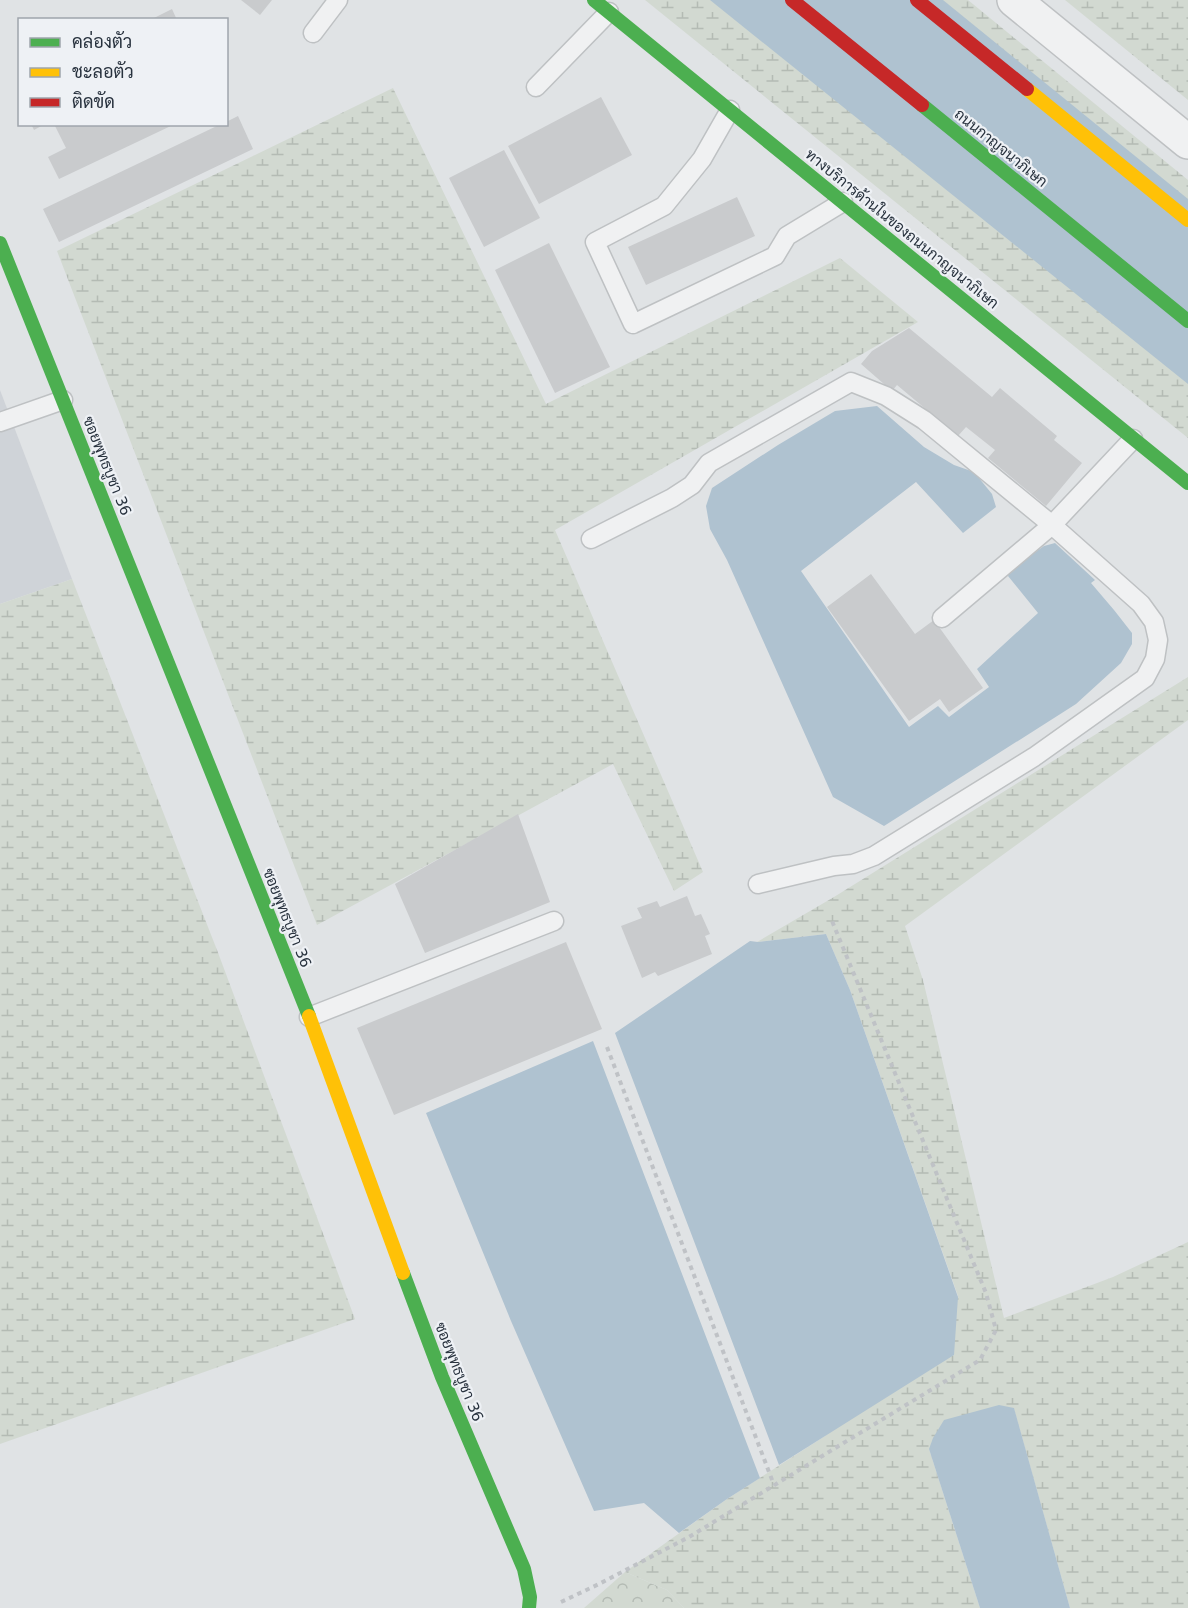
<svg xmlns="http://www.w3.org/2000/svg" width="1188" height="1608" font-family="'DejaVu Sans',Sarabun,sans-serif">
	<style>
		.built { fill: #cfd3d8 }
		.forest { fill: url(#forest-crowns) }
		.wetland { fill: url(#wetland-marsh) }
		.water { fill: #afc2d0 }
		.building { fill: #c9cbcd }
		.lines { fill: none; stroke-linecap: round; stroke-linejoin: round }
		.lane-casing { stroke: #bec1c3; stroke-width: 21 }
		.street-casing { stroke: #bec1c3; stroke-width: 36 }
		.path { stroke: #bfc2c6; stroke-width: 4; stroke-dasharray: 4.5 4.5; stroke-linecap: butt }
		.lane { stroke: #f0f1f2; stroke-width: 18 }
		.street { stroke: #f0f1f2; stroke-width: 33 }
		.fast { stroke: #4caf50; stroke-width: 14 }
		.slow { stroke: #ffc107; stroke-width: 14 }
		.jam { stroke: #c62828; stroke-width: 14 }
		.labels { text-anchor: middle; dominant-baseline: central; stroke-width: 4.5; stroke-linejoin: round; paint-order: stroke }
		.street-label { font-size: 15px; fill: #28323e; stroke: #eef1f5 }
	</style>
	<defs>
		<pattern id="forest-crowns" width="20" height="18" patternUnits="userSpaceOnUse" patternTransform="scale(1.5)"><rect width="20" height="18" fill="#d2d9d1"/><path d="M2 6a3 3 0 1 1 6 0M12 15a3 3 0 1 1 6 0" fill="none" stroke="#b4bbb4"/></pattern>
		<pattern id="wetland-marsh" width="20" height="14" patternUnits="userSpaceOnUse" patternTransform="scale(1.5)"><rect width="20" height="14" fill="#d2d9d1"/><path d="M1 5h8M5 5V1M11 12h8M15 12V8" fill="none" stroke="#b4bbb4"/></pattern>
	</defs>
	<rect width="100%" height="100%" fill="#e0e3e5"/>
	<!-- built -->
	<path class="built" d="M0,390L72,579L0,604Z"/>
	<!-- forest -->
	<path class="forest" d="M625,1572L667,1590L684,1608H584Z"/>
	<!-- wetland -->
	<g class="wetland">
		<path d="M645,0H968L1188,180V438Z"/>
		<path d="M1065,0H1188V100Z"/>
		<path d="M393,88L546,404L840,258L918,322L555,530L703,872L674,891L613,764L317,925L57,251Z"/>
		<path d="M72,579L217,950L355,1319L0,1444V604Z"/>
		<path d="M1188,677V720L905,926L923,980L1004,1318L1113,1277L1188,1242V1608H1070L1014,1409L929,1449L980,1608H684L667,1590L625,1572L727,1499L825,1436L958,1296L850,990L826,934L757,942L834,897Z"/>
	</g>
	<!-- water -->
	<g class="water">
		<path d="M710,0H943L1188,199V384Z"/>
		<path d="M877,406L924,447L954,465L974,472L992,494L996,507L963,533L916,482L801,571L909,727L938,706L949,717L989,687L977,669L1038,613L1008,576L1010,570L1044,546L1055,543L1095,580L1091,583L1114,610L1132,633V644L1121,663L1076,704L884,826L833,797L727,560L710,529L706,506L712,488L778,445L835,411Z"/>
		<path d="M826,934L850,990L958,1297L954,1355L779,1465L615,1033L750,941L758,942Z"/>
		<path d="M593,1041L760,1478L727,1499L679,1533L644,1503L594,1511L511,1321L426,1113Z"/>
		<path d="M999,1405L1014,1408L1070,1608H980L929,1449L933,1438L944,1420Z"/>
	</g>
	<!-- building -->
	<g class="building">
		<path d="M241,0H272L260,15Z"/>
		<path d="M172,9L177,20H150Z"/>
		<path d="M601,97L632,155L539,204L508,146Z"/>
		<path d="M238,116L253,149L59,242L43,209L221,124H226V122Z"/>
		<path d="M31,124H45L34,130Z"/>
		<path d="M54,124H175L59,179L48,157L66,148Z"/>
		<path d="M504,150L540,218L484,247L449,178Z"/>
		<path d="M737,197L755,236L646,285L628,247Z"/>
		<path d="M549,243L610,367L555,393L495,270Z"/>
		<path d="M909,328L992,397L1000,388L1057,436L1054,440L1082,463L1046,506L988,458L995,450L966,427L958,436L897,385L892,391L861,364L872,351Z"/>
		<path d="M871,574L915,634L934,620L983,688L949,712L940,699L909,721L827,607Z"/>
		<path d="M518,814L550,902L425,953L395,884Z"/>
		<path d="M687,896L695,916L701,914L710,934L705,936L712,954L658,976L655,972L642,978L621,926L642,918L637,908L657,901L660,907Z"/>
		<path d="M566,942L602,1029L394,1115L357,1028Z"/>
	</g>
	<g class="lines">
		<!-- lane casing -->
		<g class="lane-casing">
			<g id="lane">
				<path d="M313,33L338,0"/>
				<path d="M536,87L609,12"/>
				<path d="M730,110L702,159L664,206L595,242L633,324L775,256L787,236L843,202"/>
				<path d="M0,422L63,400"/>
				<path d="M591,539L672,498L692,485L709,463L851,382L886,396L924,420L1052,525L1141,604L1154,622L1158,640L1155,659L1145,678L1034,757L874,856L853,864L834,866L758,884"/>
				<path d="M942,618L1052,525L1133,439"/>
				<path d="M309,1017L554,921"/>
			</g>
		</g>
		<!-- street casing -->
		<g class="street-casing">
			<path id="street" d="M1014,0L1188,142"/>
		</g>
		<!-- path -->
		<g class="path">
			<path d="M607,1047L774,1485"/>
			<path d="M561,1602L599,1584L689,1537L980,1360L996,1330L986,1293L832,921"/>
		</g>
		<!-- lane -->
		<use href="#lane" class="lane"/>
		<!-- street -->
		<use href="#street" class="street"/>
		<!-- fast -->
		<g class="fast">
			<path d="M594,0L1188,483"/>
			<path d="M922,105L1188,321"/>
			<path d="M0,243L309,1016"/>
			<path d="M403,1273L442,1377L524,1569L530,1597L529,1608"/>
		</g>
		<!-- slow -->
		<g class="slow">
			<path d="M1027,89L1188,220"/>
			<path d="M309,1016L403,1273"/>
		</g>
		<!-- jam -->
		<g class="jam">
			<path d="M792,0L922,105"/>
			<path d="M917,0L1027,89"/>
		</g>
	</g>
	<g class="labels">
		<!-- street labels -->
		<g class="street-label">
			<text transform="translate(1001 148) rotate(39)">ถนนกาญจนาภิเษก</text>
			<text transform="translate(902 229) rotate(39)">ทางบริการด้านในของถนนกาญจนาภิเษก</text>
			<text transform="translate(107 466) rotate(68)">ซอยพุทธบูชา 36</text>
			<text transform="translate(287 918) rotate(68)">ซอยพุทธบูชา 36</text>
			<text transform="translate(459 1372) rotate(68)">ซอยพุทธบูชา 36</text>
		</g>
	</g>
	<!-- legend -->
	<rect x="18" y="18" width="210" height="108" fill="#eef1f5" stroke="#9fa5ac" stroke-width="1.5"/>
	<rect x="30" y="38" width="30" height="9" fill="#4caf50" stroke="#9fa5ac" stroke-width="1.5"/>
	<text x="72" y="48" font-size="18" fill="#28323e">คล่องตัว</text>
	<rect x="30" y="68" width="30" height="9" fill="#ffc107" stroke="#9fa5ac" stroke-width="1.5"/>
	<text x="72" y="78" font-size="18" fill="#28323e">ชะลอตัว</text>
	<rect x="30" y="98" width="30" height="9" fill="#c62828" stroke="#9fa5ac" stroke-width="1.5"/>
	<text x="72" y="108" font-size="18" fill="#28323e">ติดขัด</text>
</svg>
